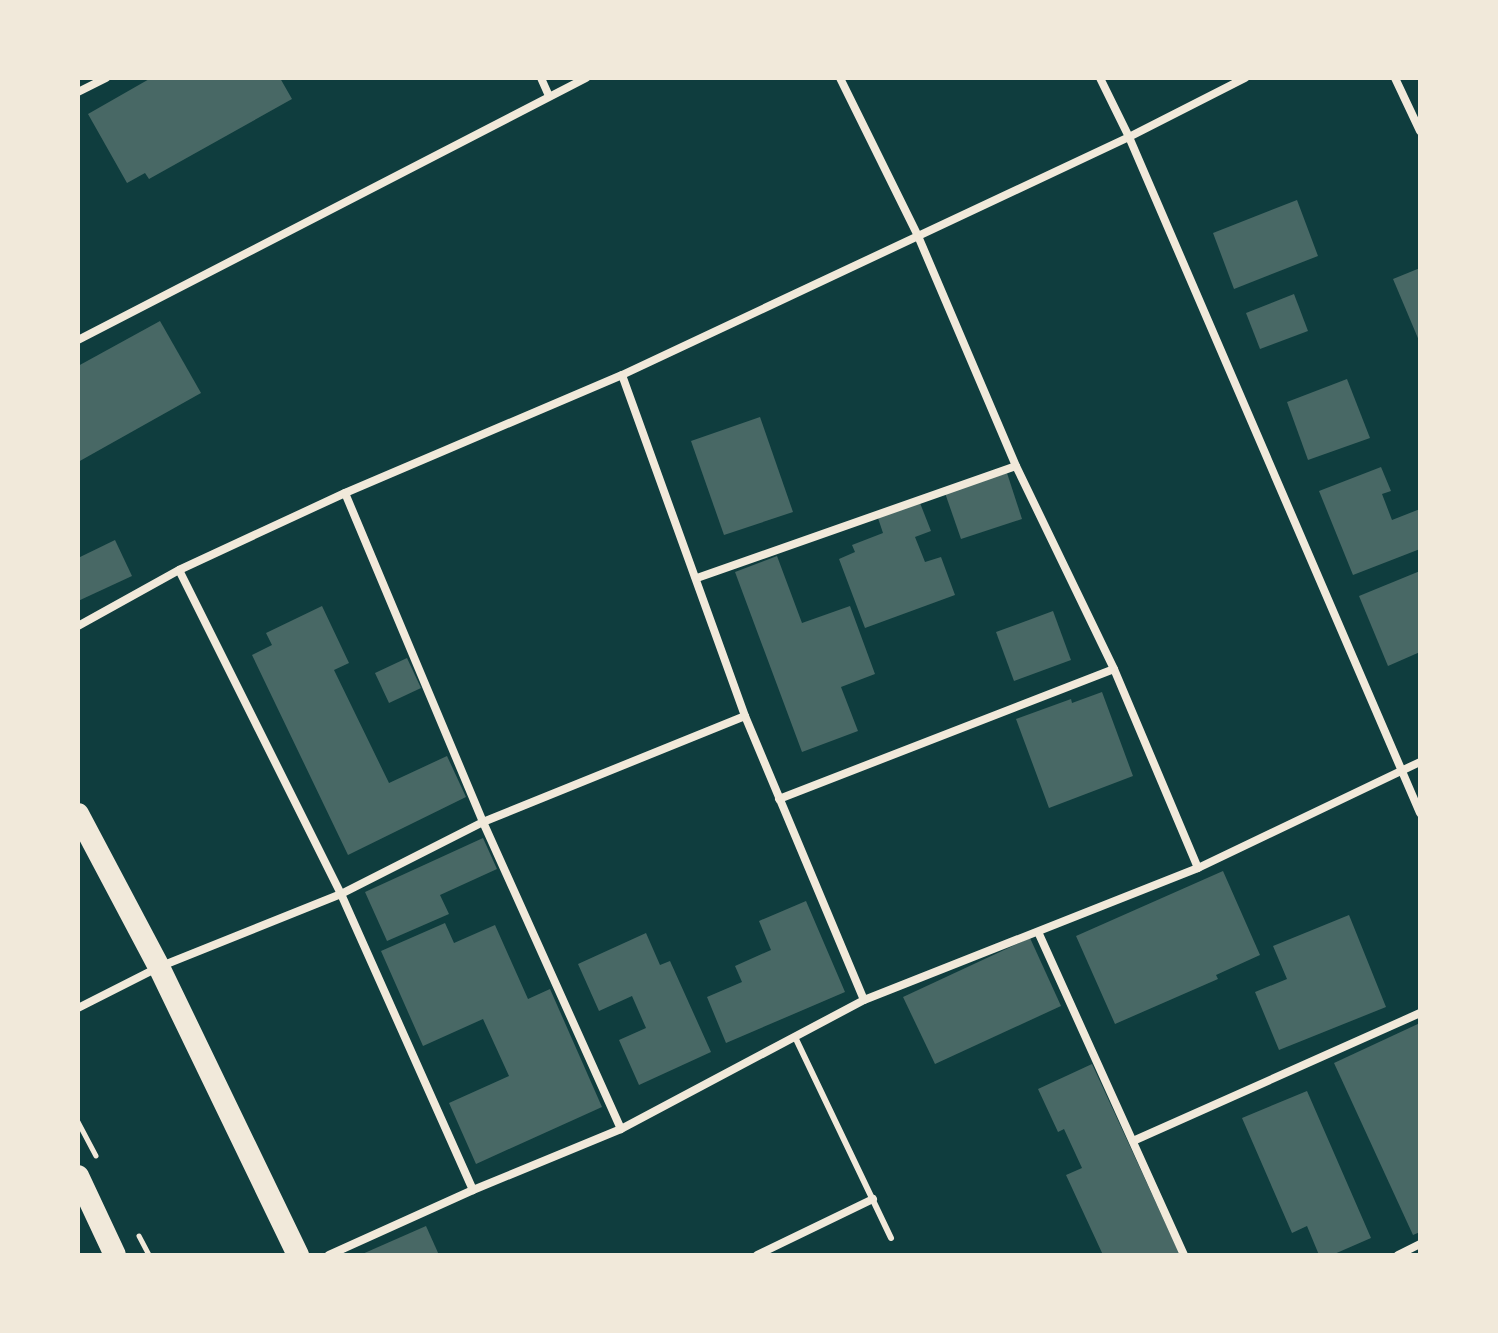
<svg xmlns="http://www.w3.org/2000/svg" width="1498" height="1333" font-family="Karla,sans-serif">
	<style>
		.building { fill: #486865 }
		.lines { fill: none; stroke-linecap: round; stroke-linejoin: round }
		.path { stroke: #f1e9da; stroke-width: 5 }
		.service { stroke: #f1e9da; stroke-width: 6 }
		.minor { stroke: #f1e9da; stroke-width: 8 }
		.trunk { stroke: #f1e9da; stroke-width: 22 }
	</style>
	<rect width="100%" height="100%" fill="#0f3d3e"/>
	<!-- building -->
	<g class="building">
		<path d="M151,78H280L292,99L149,179L145,173L127,183L88,114Z"/>
		<path d="M1297,200L1318,256L1234,289L1213,233Z"/>
		<path d="M1420,268V343L1393,279Z"/>
		<path d="M1294,294L1308,331L1260,349L1246,313Z"/>
		<path d="M160,321L201,393L78,462V366Z"/>
		<path d="M1347,379L1370,438L1308,460L1287,402Z"/>
		<path d="M760,417L793,512L724,535L691,441Z"/>
		<path d="M1381,467L1391,491L1382,494L1392,520L1420,509V549L1353,575L1319,491Z"/>
		<path d="M1007,473L1022,519L961,539L945,493Z"/>
		<path d="M920,503L931,531L915,537L925,562L941,557L955,595L865,628L839,559L855,552L852,545L883,533L878,518Z"/>
		<path d="M115,540L132,576L78,601V558Z"/>
		<path d="M777,556L802,623L850,606L875,674L841,687L858,731L802,752L735,572Z"/>
		<path d="M1420,571V652L1388,666L1359,596Z"/>
		<path d="M322,606L349,663L334,670L389,783L447,756L466,797L348,855L252,655L272,645L266,633Z"/>
		<path d="M1053,611L1071,660L1014,681L996,632Z"/>
		<path d="M407,658L421,688L389,703L375,673Z"/>
		<path d="M1102,692L1133,776L1049,808L1016,719L1071,699L1072,703Z"/>
		<path d="M483,838L497,869L440,895L449,914L387,941L365,892Z"/>
		<path d="M1223,871L1260,955L1216,975L1218,979L1115,1024L1076,936Z"/>
		<path d="M806,901L845,992L726,1043L707,997L742,982L735,966L771,950L759,921Z"/>
		<path d="M1349,915L1386,1007L1279,1050L1255,992L1287,979L1273,946Z"/>
		<path d="M445,923L454,943L495,925L528,999L550,989L602,1107L476,1164L449,1103L509,1076L483,1019L423,1046L381,951Z"/>
		<path d="M646,933L660,965L670,961L711,1052L639,1085L619,1040L646,1028L632,996L599,1011L578,964Z"/>
		<path d="M1030,938L1061,1006L935,1064L903,997Z"/>
		<path d="M1420,1023V1232L1413,1235L1334,1063Z"/>
		<path d="M1092,1064L1180,1255H1103L1066,1175L1082,1168L1064,1129L1058,1132L1038,1089Z"/>
		<path d="M1307,1091L1371,1238L1332,1255H1319L1307,1226L1292,1233L1242,1118Z"/>
		<path d="M426,1226L439,1255H360Z"/>
	</g>
	<g class="lines">
		<!-- path -->
		<g class="path">
			<path d="M78,1122L96,1156"/>
			<path d="M139,1236L149,1255"/>
		</g>
		<!-- service -->
		<path class="service" d="M795,1037L891,1238"/>
		<!-- minor -->
		<g class="minor">
			<path d="M541,78L549,96"/>
			<path d="M840,78L918,236L1016,466L1114,669L1198,868"/>
			<path d="M1100,78L1129,137L1420,813"/>
			<path d="M1395,78L1420,131"/>
			<path d="M78,92L106,78"/>
			<path d="M78,340L586,78"/>
			<path d="M622,375L745,716L864,1000"/>
			<path d="M345,493L483,822L621,1129"/>
			<path d="M179,570L341,894L473,1190"/>
			<path d="M697,578L1016,466"/>
			<path d="M78,626L179,570L345,493L622,375L1129,137L1245,78"/>
			<path d="M779,799L1114,669"/>
			<path d="M1039,934L1184,1255"/>
			<path d="M78,1008L159,967L341,894L483,822L745,716"/>
			<path d="M1133,1141L1420,1013"/>
			<path d="M329,1255L473,1190L621,1129L864,1000L1198,868L1420,762"/>
			<path d="M757,1255L873,1199"/>
			<path d="M1398,1255L1420,1244"/>
		</g>
		<!-- trunk -->
		<g class="trunk">
			<path d="M78,814L159,967L298,1255"/>
			<path d="M78,1176L115,1255"/>
		</g>
	</g>
	<!-- border -->
	<rect width="1498" height="1333" fill="none" stroke="#f1e9da" stroke-width="160"/>
</svg>
